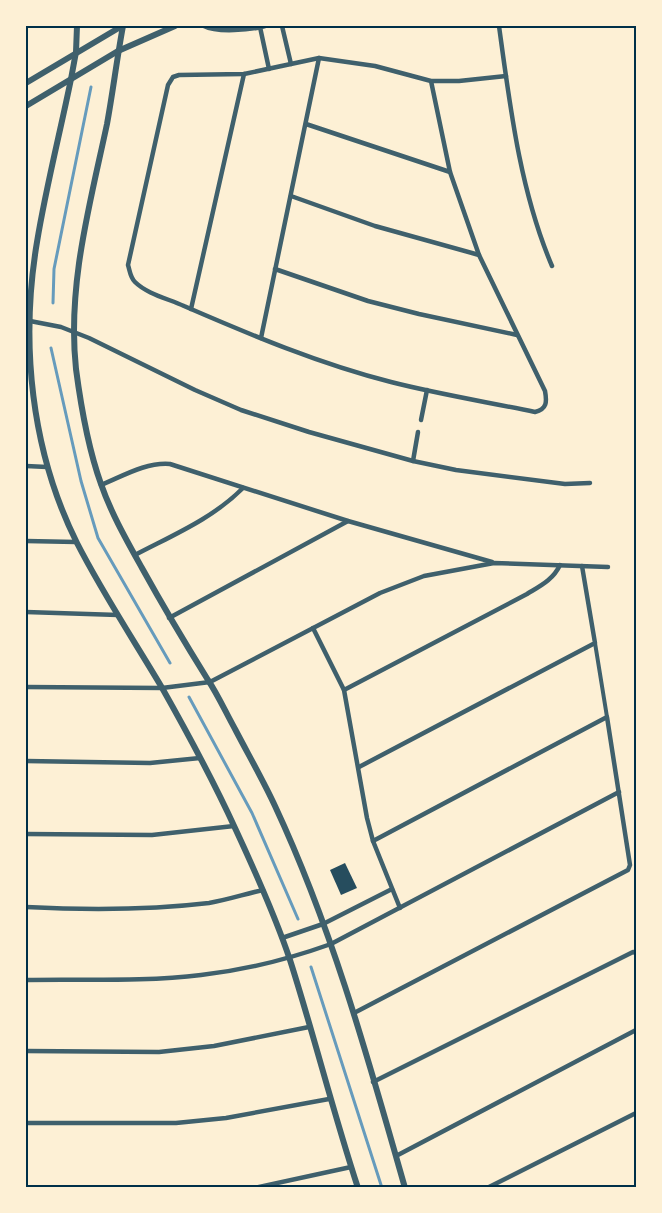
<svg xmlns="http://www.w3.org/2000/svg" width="662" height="1213" font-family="'DM Sans',sans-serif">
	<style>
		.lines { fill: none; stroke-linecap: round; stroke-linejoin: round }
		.stream { stroke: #669bbc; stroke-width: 3 }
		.building { fill: #264d5e }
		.pedestrian { stroke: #3f606c; stroke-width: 4 }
		.minor { stroke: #3f606c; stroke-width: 4.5 }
		.tertiary { stroke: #3f606c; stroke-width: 6 }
		.neatline { fill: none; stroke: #003049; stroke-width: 2 }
	</style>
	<rect width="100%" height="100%" fill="#fdf0d5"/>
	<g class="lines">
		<!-- stream -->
		<g class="stream">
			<path d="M53,303L54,269L91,87"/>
			<path d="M51,348L81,481L98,538L170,663"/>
			<path d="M189,697L252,813L298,919"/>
			<path d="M311,967L382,1188"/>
		</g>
	</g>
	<!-- building -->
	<path class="building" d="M345,863L357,888L341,895L330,870Z"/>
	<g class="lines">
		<!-- pedestrian -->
		<path class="pedestrian" d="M595,643L607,717"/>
		<!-- minor -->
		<g class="minor">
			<path d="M204,26C217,33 251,30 265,26"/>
			<path d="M282,26L291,64"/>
			<path d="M499,26C510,106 520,191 552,266"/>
			<path d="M260,27L269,69"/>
			<path d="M431,81L450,172L479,255L545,391C547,402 547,409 535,412C487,402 438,394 391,382C320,364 251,335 184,306C169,299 147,294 135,282C130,277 130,271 128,265L168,85L173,77L179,75L244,74L319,58L375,66L431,81H459L506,76"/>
			<path d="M306,124L450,172"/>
			<path d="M291,196L375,226L479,255"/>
			<path d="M275,269L368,301L419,314L517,335"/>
			<path d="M191,309L244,74"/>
			<path d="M30,321L61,327L89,338L195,390L241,410L309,432L413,461L456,470L565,484L590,483"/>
			<path d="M261,338L319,58"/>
			<path d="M421,420L427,390"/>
			<path d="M413,461L418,432"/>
			<path d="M26,466L47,467"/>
			<path d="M101,485C123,476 146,462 170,464L348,521L492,562"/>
			<path d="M26,541L76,542"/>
			<path d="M135,555C173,535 212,519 243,488"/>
			<path d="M26,612L118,615"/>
			<path d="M169,618L348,521"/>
			<path d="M313,628L344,690L367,818L373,841L400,908"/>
			<path d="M26,687L162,688L210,682L380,593L424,576L494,563L608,567"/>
			<path d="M344,690L527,594C540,586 553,580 560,565"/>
			<path d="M26,761L150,763L200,758"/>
			<path d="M359,767L595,643L582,566"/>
			<path d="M26,834L152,835L234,826"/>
			<path d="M26,907C85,910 150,910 209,903C227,900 245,894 263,890"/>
			<path d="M282,938L323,924L392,889"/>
			<path d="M26,980C83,979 145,982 201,975C246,970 289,959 331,944L619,792"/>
			<path d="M354,1013L628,870L630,865L607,717L373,841"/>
			<path d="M26,1051L159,1052L214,1046L309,1027"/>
			<path d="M373,1082L633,952L636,953"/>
			<path d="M26,1123H176L226,1118L329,1099"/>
			<path d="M396,1156L636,1030"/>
			<path d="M254,1188L351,1167"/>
			<path d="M487,1188L636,1113"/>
		</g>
		<!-- tertiary -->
		<g class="tertiary">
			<path d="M77,26L76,52L71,79C60,133 46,187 37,242C20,343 31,451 77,543C102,592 133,639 161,686C187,732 213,780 235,828C255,871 275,915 290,960C314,1035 333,1112 358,1188"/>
			<path d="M123,26C117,58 113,91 107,124C90,204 67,286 76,369C81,407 88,448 101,484C111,513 127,541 142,568C163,606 185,643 208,680C218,695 226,713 235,729C248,754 263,780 275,806C332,928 368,1058 405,1188"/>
			<path d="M26,83L122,26"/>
			<path d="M26,106L118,51L175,26"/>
		</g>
	</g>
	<!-- border -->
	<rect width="662" height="1213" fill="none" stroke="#fdf0d5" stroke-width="54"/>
	<rect x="27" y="27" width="608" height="1159" class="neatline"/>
</svg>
